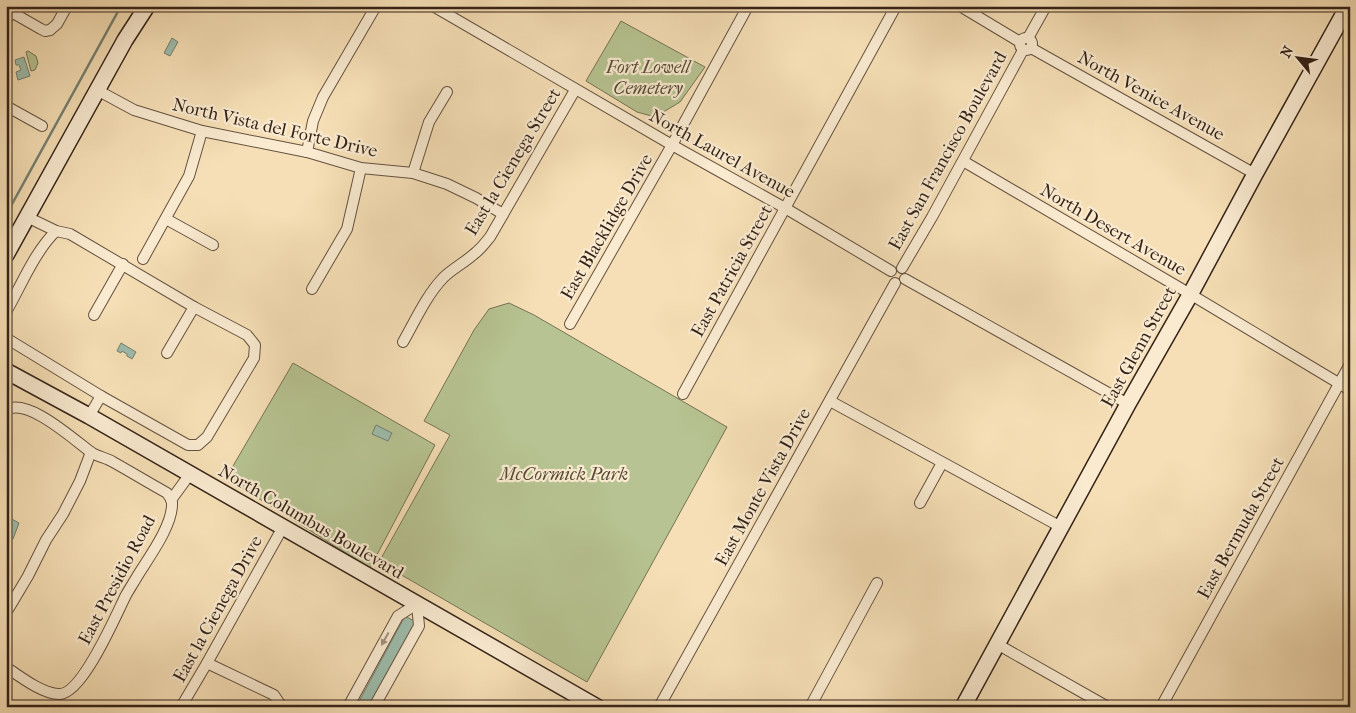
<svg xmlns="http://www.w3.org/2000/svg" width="1356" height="713" font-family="'IM FELL French Canon',serif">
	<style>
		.green { fill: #b7c392; stroke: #767355 }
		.water { fill: #9dbdac; stroke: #737f71 }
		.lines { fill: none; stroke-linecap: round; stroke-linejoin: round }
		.stream { stroke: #737f71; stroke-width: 2.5 }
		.street-casing { stroke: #645240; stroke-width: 12 }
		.secondary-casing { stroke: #342318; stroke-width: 18 }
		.street { stroke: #f9ead0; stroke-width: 10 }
		.secondary { stroke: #f9ead0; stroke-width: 15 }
		.oneway { fill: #a0907d }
		.labels { text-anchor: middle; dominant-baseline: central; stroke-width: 4.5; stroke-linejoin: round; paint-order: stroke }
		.park-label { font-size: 18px; font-style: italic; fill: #554b36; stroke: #f9ead0 }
		.street-label { font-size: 18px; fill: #342318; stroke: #f9ead0 }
	</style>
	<rect width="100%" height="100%" fill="#f6dfb6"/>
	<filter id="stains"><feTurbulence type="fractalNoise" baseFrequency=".004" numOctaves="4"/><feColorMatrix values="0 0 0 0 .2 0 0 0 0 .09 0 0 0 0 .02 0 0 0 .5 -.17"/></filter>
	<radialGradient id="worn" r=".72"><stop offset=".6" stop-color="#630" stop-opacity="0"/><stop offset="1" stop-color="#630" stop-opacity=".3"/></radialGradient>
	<!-- green -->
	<g class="green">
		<path d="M621,21L705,67L680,102L655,117L637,112L586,81Z"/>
		<path d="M28,51L36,56L38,63L35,70L31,71L26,52Z"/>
		<path d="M509,303L534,315L727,427L587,682L379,562L450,435L424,421L474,330L489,309Z"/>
		<path d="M293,363L435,445L370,568L226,478Z"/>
	</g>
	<!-- water -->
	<g class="water">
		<path d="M172,38L178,42L170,56L164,53Z"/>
		<path d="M24,57L30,76L18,80L16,72L21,70L19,65H16L15,60Z"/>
		<path d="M121,343L136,352L132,359L127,356V354L122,351L121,353L117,351Z"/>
		<path d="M376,425L392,433L388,441L372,434Z"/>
		<path d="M10,518L19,523L13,539L6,536V529Z"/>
		<path d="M405,616L416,622L369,707H356Z"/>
	</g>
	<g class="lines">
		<!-- stream -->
		<path class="stream" d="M6,215L121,6"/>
		<!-- street casing -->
		<g class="street-casing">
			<g id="street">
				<path d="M433,6L672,145L785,208L891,271"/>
				<path d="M960,6L1020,42"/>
				<path d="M6,9L41,29L45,31L50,30"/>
				<path d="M6,21L11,12"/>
				<path d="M50,30L57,24L67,6"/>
				<circle cx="1026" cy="44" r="6"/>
				<path d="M1028,38L1046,6"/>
				<path d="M1031,48L1255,174"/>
				<path d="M97,90L134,110L202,131L307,152L361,168L413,173L447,184L476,198L503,214"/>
				<path d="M6,106L42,126"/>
				<path d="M307,152L313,121L323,97L376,6"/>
				<path d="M963,161L1180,288L1350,390"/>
				<path d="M413,173L429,122L447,92"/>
				<path d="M166,219L213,245"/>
				<path d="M143,259L189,176L202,131"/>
				<path d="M902,268L932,217L1023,50"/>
				<path d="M905,279L1128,404"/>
				<path d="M312,289L347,229L361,168"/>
				<path d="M6,312C21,286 35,251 56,231"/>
				<path d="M94,315L123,264"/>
				<path d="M570,324L672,145L748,6"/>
				<path d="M6,338L101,396L188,445H198L207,437L254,358L255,345L247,335L194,307L70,234L56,231L27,217"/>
				<path d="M403,342C415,321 426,296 443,278C452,269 464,263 474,254C481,249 485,243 490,237L575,90"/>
				<path d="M167,353L194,307"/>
				<path d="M683,394L896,6"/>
				<path d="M830,401L1061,527"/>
				<path d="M6,410C28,397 74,440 92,453C99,457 107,458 113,462C131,472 149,483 167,493C169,496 172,499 172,503C173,525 149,557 138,575C134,582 130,588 126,595C116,615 83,693 60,694C44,695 19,676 6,667"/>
				<path d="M89,416L101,396"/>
				<path d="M171,500L190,474"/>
				<path d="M920,503L942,463"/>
				<path d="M6,613L28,576L46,540L63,514L80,481L91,452"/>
				<path d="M997,644L1108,707"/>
				<path d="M207,663L274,695L282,707"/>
				<path d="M181,707L207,663L283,527"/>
				<path d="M348,707L398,616L417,604L419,626L374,707"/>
				<path d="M659,707L895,283"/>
				<path d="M810,707L877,583"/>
				<path d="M1161,707L1350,364"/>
			</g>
		</g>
		<!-- secondary casing -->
		<g class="secondary-casing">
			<g id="secondary">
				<path d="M6,255L125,40L147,6"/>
				<path d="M6,371L89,416L597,707"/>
				<path d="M963,707L1128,404L1190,295L1255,174L1348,6"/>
			</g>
		</g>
		<!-- street -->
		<use href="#street" class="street"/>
		<!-- secondary -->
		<use href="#secondary" class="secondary"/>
	</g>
	<!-- one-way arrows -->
	<defs><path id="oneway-solid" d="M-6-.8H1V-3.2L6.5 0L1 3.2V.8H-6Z" transform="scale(1.25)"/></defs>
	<use class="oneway" href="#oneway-solid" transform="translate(385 639) rotate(119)"/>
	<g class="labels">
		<!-- park labels -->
		<g class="park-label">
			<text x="648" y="67">Fort Lowell<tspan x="648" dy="21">Cemetery</tspan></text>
			<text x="564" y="474">McCormick Park</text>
		</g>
		<!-- street labels -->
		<g class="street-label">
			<text transform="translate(1151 96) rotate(29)">North Venice Avenue</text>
			<text transform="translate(275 128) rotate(13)">North Vista del Forte Drive</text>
			<text transform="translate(948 151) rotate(-61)">East San Francisco Boulevard</text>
			<text transform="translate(722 154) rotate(29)">North Laurel Avenue</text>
			<text transform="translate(513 162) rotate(-59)">East la Cienega Street</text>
			<text transform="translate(607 227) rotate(-60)">East Blacklidge Drive</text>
			<text transform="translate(1113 230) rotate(30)">North Desert Avenue</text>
			<text transform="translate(732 271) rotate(-61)">East Patricia Street</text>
			<text transform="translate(1139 347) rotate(-61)">East Glenn Street</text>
			<text transform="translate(763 487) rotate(-61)">East Monte Vista Drive</text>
			<text transform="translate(311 522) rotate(30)">North Columbus Boulevard</text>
			<text transform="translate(1241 528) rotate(-61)">East Bermuda Street</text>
			<text transform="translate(117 580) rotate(-62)">East Presidio Road</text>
			<text transform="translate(218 609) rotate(-61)">East la Cienega Drive</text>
		</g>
	</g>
	<!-- margin -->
	<rect width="1356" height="713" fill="none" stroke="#f6dfb6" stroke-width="25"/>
	<rect x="8" y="8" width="1341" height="698" fill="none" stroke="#342318" stroke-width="2.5"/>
	<rect x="12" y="12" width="1331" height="688" fill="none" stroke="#342318"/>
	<!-- north arrow -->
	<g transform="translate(1298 58) rotate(299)" stroke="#f9ead0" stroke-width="4" paint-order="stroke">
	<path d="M0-4L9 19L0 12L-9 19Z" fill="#342318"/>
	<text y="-8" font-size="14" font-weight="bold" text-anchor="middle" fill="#342318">N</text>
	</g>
	<rect width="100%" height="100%" filter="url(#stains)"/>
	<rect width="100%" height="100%" fill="url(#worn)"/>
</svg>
